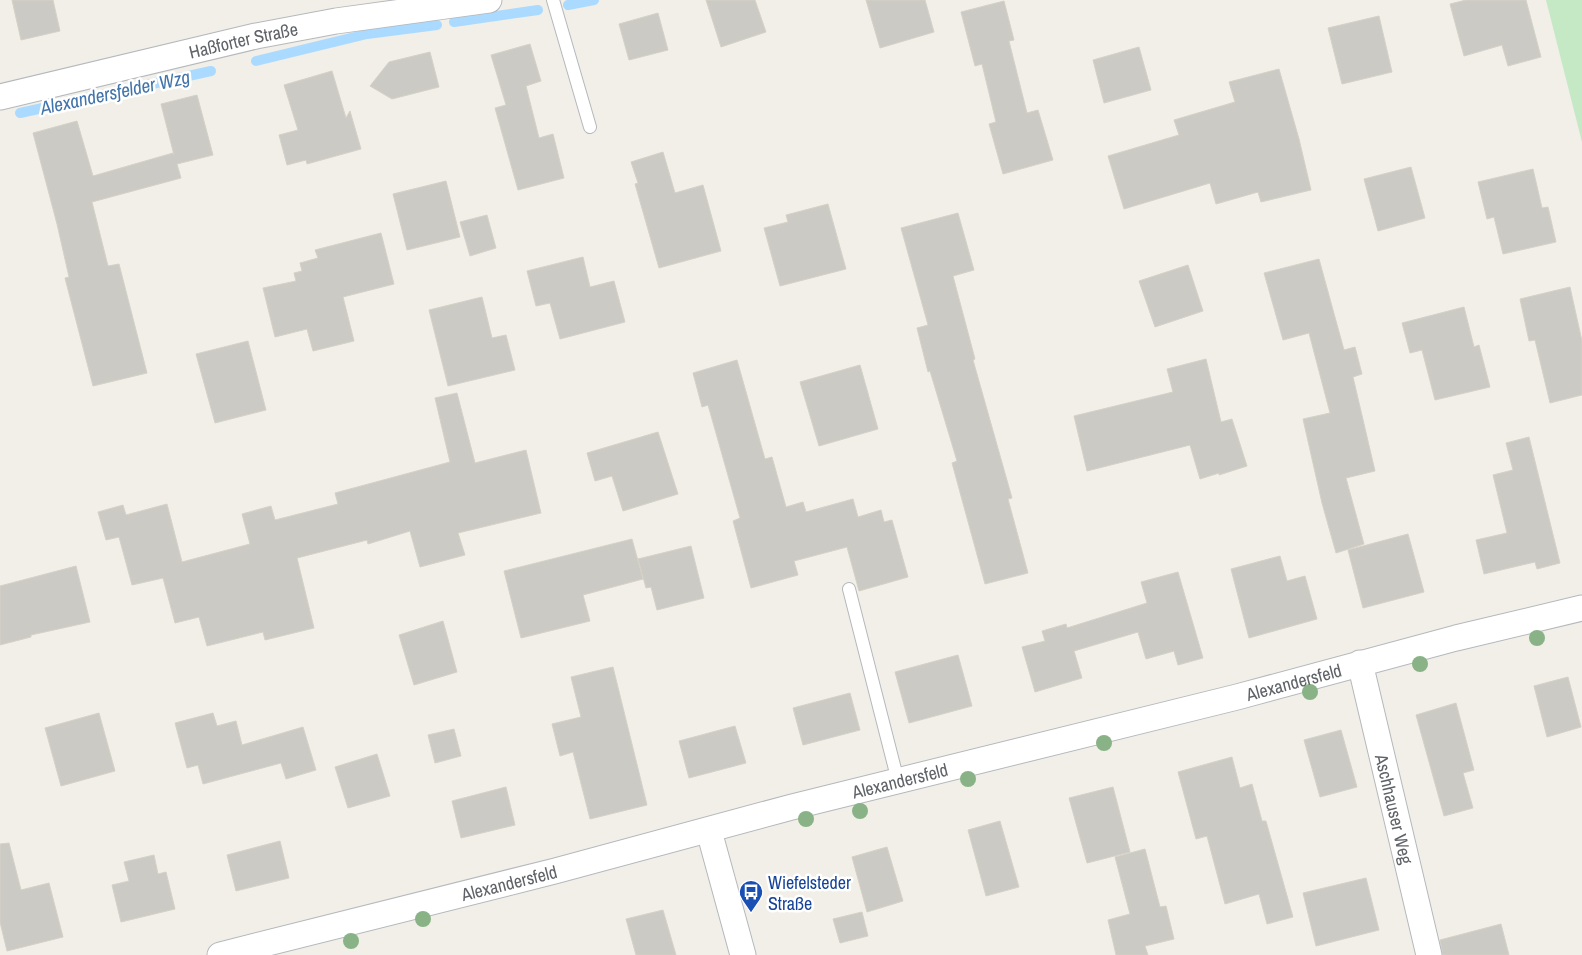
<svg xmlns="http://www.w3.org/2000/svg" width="1582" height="955" font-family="'Archivo Narrow',sans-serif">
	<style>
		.green { fill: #c5e8c5 }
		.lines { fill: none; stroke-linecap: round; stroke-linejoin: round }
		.stream { stroke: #aadaff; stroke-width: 10 }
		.building { fill: #cccac5; stroke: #d6d1c6 }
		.lane-casing { stroke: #b5b8bc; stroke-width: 14 }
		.street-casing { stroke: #b5b8bc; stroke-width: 27 }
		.lane { stroke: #fff; stroke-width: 12 }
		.street { stroke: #fff; stroke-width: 25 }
		.tree { fill: #89b387 }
		.labels { text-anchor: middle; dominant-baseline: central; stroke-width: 5; stroke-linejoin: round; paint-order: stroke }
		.street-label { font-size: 18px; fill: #5f6368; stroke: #fff }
		.transit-label { font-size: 18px; fill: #164399; stroke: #fff; text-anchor: start }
		.water-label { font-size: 19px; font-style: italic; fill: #4174aa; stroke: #fff }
	</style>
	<rect width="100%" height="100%" fill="#f1efe8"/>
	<!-- green -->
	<path class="green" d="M1546,0H1582V142Z"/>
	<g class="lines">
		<!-- stream -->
		<g class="stream">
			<path d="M568,5L594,0"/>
			<path d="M454,22L538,10"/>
			<path d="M256,61L367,34L437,25"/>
			<path d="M20,113L211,71"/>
		</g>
	</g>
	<!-- building -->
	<g class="building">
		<path d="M12,0H53L60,31L21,40Z"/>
		<path d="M706,0H755L766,32L721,47Z"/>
		<path d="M866,0H925L934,32L880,48Z"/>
		<path d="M1466,0H1526L1541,57L1508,66L1502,45L1464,56L1450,4Z"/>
		<path d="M1004,1L1014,40L1009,41L1027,113L1038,110L1053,160L1003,174L989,124L996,122L982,64L975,66L961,12Z"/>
		<path d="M658,13L668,50L629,60L619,24Z"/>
		<path d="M1379,16L1392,72L1342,84L1328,28Z"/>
		<path d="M530,44L541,81L526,86L539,138L553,134L564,178L518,190L495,108L506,105L491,55Z"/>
		<path d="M1139,47L1151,90L1104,103L1093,60Z"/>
		<path d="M430,52L439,87L392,99L370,86L389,62Z"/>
		<path d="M1279,69L1299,139L1311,190L1261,202L1258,192L1216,204L1210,183L1124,209L1108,156L1179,135L1174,120L1235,102L1229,82Z"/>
		<path d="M332,71L346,118L350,111L361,149L307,164L306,160L287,165L279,135L298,130L284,85Z"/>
		<path d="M197,95L213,155L177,164L181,178L92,202L108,266L119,264L147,373L93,386L65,278L69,277L57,224L33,133L77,121L93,176L173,153L174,155L161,104Z"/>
		<path d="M663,152L675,193L703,185L721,251L659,268L635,184L638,183L631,162Z"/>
		<path d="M1411,167L1425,218L1378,231L1364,179Z"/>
		<path d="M1533,169L1542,208L1548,207L1556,242L1503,254L1494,217L1487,219L1478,182Z"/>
		<path d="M446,181L460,237L407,250L393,194Z"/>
		<path d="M828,204L846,269L780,286L764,228L788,222L786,215Z"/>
		<path d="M958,213L974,270L953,276L975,359L973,360L1012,498L1008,499L1028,573L985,584L952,463L957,461L930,371L928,372L917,328L928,325L901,228Z"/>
		<path d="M487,215L496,248L470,256L460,222Z"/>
		<path d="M381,233L394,284L343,297L354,341L313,351L307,329L275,337L263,288L296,281L294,273L302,271L300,263L318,258L315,250Z"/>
		<path d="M583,257L590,287L614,281L625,322L560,339L550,303L536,306L527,271Z"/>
		<path d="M1319,259L1344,350L1355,347L1362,374L1353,377L1375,471L1346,478L1364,544L1336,553L1322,503L1303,419L1330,413L1309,333L1283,340L1264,273Z"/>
		<path d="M1188,265L1203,311L1155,327L1139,281Z"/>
		<path d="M1570,287L1582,341V395L1550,403L1535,340L1529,341L1520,299Z"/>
		<path d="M482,297L492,338L506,335L515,370L448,386L429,310Z"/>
		<path d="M1464,307L1474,347L1479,345L1490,387L1435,400L1422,350L1410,353L1402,323Z"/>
		<path d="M248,341L266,410L215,423L196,354Z"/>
		<path d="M1206,359L1221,422L1232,419L1247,466L1219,475V473L1200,479L1190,445L1087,471L1074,416L1173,392L1167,369Z"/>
		<path d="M737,360L765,459L772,457L786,507L803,502L806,512L853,499L858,517L881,510L884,522L892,520L908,577L859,591L847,547L794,561L798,575L751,588L733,521L740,518L708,405L702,407L693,373Z"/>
		<path d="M860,365L878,429L819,446L800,382Z"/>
		<path d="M457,393L475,463L526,450L541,513L458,533L465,555L420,567L410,531L368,544L367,540L297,558L314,628L265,640L263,632L207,646L199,617L175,623L163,578L132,585L119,537L106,540L98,512L123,505L126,515L167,504L182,562L250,544L242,514L271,506L275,520L338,504L335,493L450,462L435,398Z"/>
		<path d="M658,432L678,494L623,511L612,476L595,481L587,453Z"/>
		<path d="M1529,437L1560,563L1537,569L1535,562L1484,574L1476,540L1507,533L1493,475L1513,470L1506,443Z"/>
		<path d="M1408,534L1424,592L1363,608L1348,550Z"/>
		<path d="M632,539L643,579L583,595L590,621L521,638L504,571Z"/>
		<path d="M691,546L704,598L657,610L651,587L646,588L638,559Z"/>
		<path d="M1280,556L1287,581L1305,576L1317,619L1249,638L1231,569Z"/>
		<path d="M76,566L90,622L31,635V637L0,645V586Z"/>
		<path d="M1178,572L1203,658L1178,665L1174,651L1146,659L1138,632L1074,651L1082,678L1035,692L1022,647L1045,641L1042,631L1066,624L1067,628L1147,603L1141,582Z"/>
		<path d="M443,621L457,672L414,685L399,635Z"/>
		<path d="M958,655L972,706L909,723L895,672Z"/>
		<path d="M613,667L647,805L590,819L573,752L560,756L552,724L581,717L571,677Z"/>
		<path d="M1568,677L1581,727L1547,737L1534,686Z"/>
		<path d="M850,693L860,730L803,745L793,708Z"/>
		<path d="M1456,703L1474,770L1463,773L1473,808L1444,816L1416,715Z"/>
		<path d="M99,713L115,771L61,786L45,728Z"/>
		<path d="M213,713L217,726L236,721L242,745L303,727L316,770L286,779L281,763L203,784L198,765L187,768L175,723Z"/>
		<path d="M735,726L746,763L689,778L679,741Z"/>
		<path d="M454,729L461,756L435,763L428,735Z"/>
		<path d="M1341,730L1357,787L1320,797L1304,740Z"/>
		<path d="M377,754L390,796L348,808L335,767Z"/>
		<path d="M1232,757L1240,788L1252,784L1262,821H1266L1293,917L1267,924L1259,894L1225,904L1207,836L1196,839L1178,772Z"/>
		<path d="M506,787L515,825L461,838L452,801Z"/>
		<path d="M1113,787L1130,852L1087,863L1069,798Z"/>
		<path d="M1000,821L1019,887L986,896L968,830Z"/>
		<path d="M280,841L289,878L236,891L227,855Z"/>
		<path d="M9,843L21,890L49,883L63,937L7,951L0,922V844Z"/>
		<path d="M887,847L903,901L867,912L852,857Z"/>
		<path d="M1145,849L1160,907L1166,906L1174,939L1145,946L1148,955H1116L1108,920L1130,914L1115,857Z"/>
		<path d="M154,855L158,874L166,872L175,909L121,922L112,885L129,881L124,862Z"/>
		<path d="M1366,878L1379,930L1316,946L1303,893Z"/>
		<path d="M663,910L676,955H636L626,919Z"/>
		<path d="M862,912L868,936L840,943L833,919Z"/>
		<path d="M1501,924L1509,955H1443L1440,940Z"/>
	</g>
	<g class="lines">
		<!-- lane casing -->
		<g class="lane-casing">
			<g id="lane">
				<path d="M553,0L590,127"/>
				<path d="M849,589L898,781"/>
			</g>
		</g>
		<!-- street casing -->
		<g class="street-casing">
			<g id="street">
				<path id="s1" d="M0,97L256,36L336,21L489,0"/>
				<path id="s2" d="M1360,663L1429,955"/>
				<path d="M709,831L743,955"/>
				<path id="s3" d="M220,955L555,871L792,807L1237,697L1456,638L1582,608"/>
			</g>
		</g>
		<!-- lane -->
		<use href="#lane" class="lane"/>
		<!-- street -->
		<use href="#street" class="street"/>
	</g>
	<!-- trees -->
	<g class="tree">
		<circle cx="1537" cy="638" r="8"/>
		<circle cx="1420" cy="664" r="8"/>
		<circle cx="1310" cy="692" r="8"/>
		<circle cx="1104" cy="743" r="8"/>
		<circle cx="968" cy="779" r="8"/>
		<circle cx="860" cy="811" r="8"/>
		<circle cx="806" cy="819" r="8"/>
		<circle cx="423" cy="919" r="8"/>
		<circle cx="351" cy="941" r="8"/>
	</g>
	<!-- icons -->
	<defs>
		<g id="bus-pin" transform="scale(1.25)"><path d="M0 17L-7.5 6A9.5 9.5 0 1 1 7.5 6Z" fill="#1a4fb4" stroke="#fff"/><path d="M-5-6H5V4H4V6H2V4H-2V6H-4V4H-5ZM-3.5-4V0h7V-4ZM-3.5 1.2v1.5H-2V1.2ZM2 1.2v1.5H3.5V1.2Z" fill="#fff"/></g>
	</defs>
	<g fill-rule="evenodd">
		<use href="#bus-pin" x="751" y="892"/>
	</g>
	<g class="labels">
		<!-- street labels -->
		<g class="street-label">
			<text stroke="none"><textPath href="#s1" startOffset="250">Haßforter Straße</textPath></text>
			<text stroke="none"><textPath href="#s3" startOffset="1108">Alexandersfeld</textPath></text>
			<text stroke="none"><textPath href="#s3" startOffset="702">Alexandersfeld</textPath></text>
			<text stroke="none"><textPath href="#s2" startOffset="150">Aschhauser Weg</textPath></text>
			<text stroke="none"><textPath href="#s3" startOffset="298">Alexandersfeld</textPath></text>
		</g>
		<!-- transit labels -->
		<g class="transit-label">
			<text x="768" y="882">Wiefelsteder<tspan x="768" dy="21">Straße</tspan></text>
		</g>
		<!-- water labels -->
		<g class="water-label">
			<text transform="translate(115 92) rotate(-12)">Alexandersfelder Wzg</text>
		</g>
	</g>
</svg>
